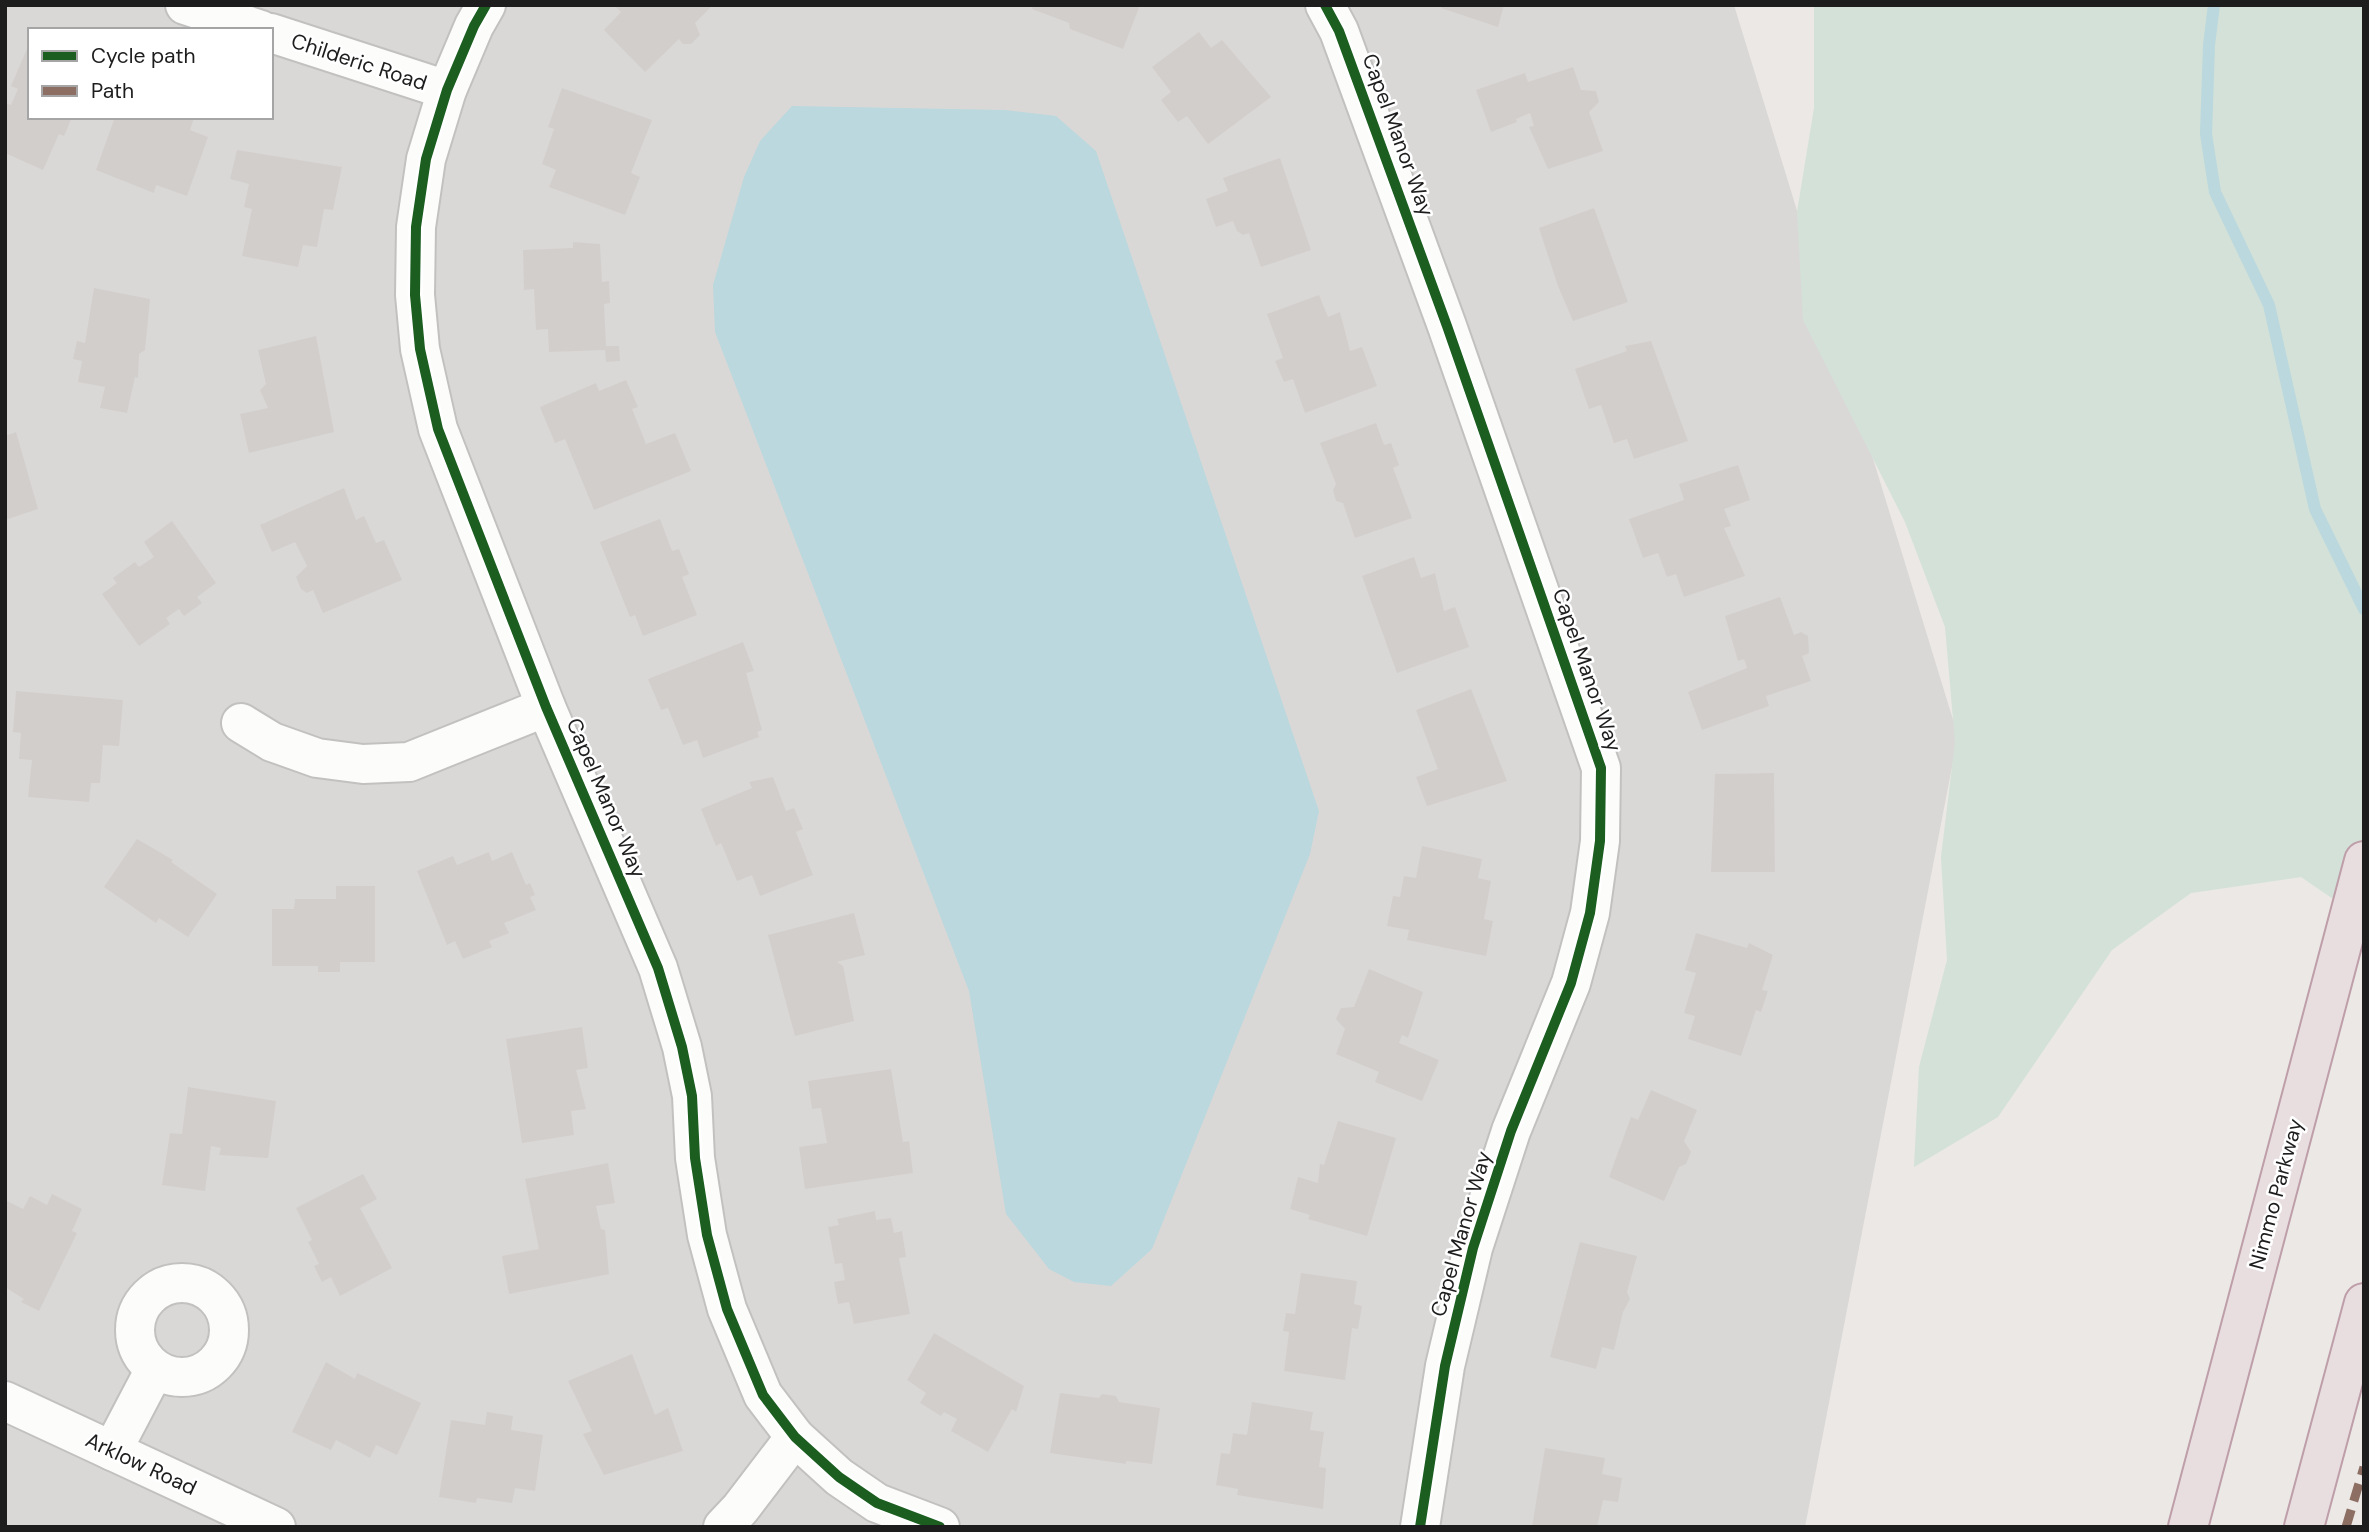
<svg xmlns="http://www.w3.org/2000/svg" width="2369" height="1532" font-family="'DM Sans',sans-serif">
	<style>
		.residential { fill: #dad8d7; fill-rule: evenodd }
		.wetland { fill: #d3e1d8 }
		.water { fill: #bad8dd }
		.lines { fill: none; stroke-linecap: round; stroke-linejoin: round }
		.stream { stroke: #bad8dd; stroke-width: 12 }
		.building { fill: #d2cecc }
		.street-casing { stroke: #c2c1c0; stroke-width: 42 }
		.highway-casing { stroke: #be9ea9; stroke-width: 42 }
		.street { stroke: #fcfcfb; stroke-width: 38 }
		.highway { stroke: #e8dee0; stroke-width: 38 }
		.quiet { stroke: #8d6e63; stroke-width: 9; stroke-dasharray: 18 9; stroke-linecap: butt }
		.cycleway-casing { stroke: #fff; stroke-width: 15 }
		.cycleway { stroke: #1b5e20; stroke-width: 10 }
		.labels { text-anchor: middle; dominant-baseline: central; stroke-width: 5; stroke-linejoin: round; paint-order: stroke }
		.street-label { font-size: 21px; fill: #1d1d1d; stroke: #fff }
	</style>
	<rect width="100%" height="100%" fill="#ebe8e5"/>
	<!-- residential -->
	<path class="residential" d="M5,5H1734L1958,736L1805,1527H5ZM30,30H271V117H30Z"/>
	<!-- wetland -->
	<path class="wetland" d="M1814,5H2364V920L2301,877L2191,893L2112,950L1998,1117L1914,1167L1919,1067L1947,960L1941,857L1955,742L1945,627L1905,522L1803,320L1797,212L1814,108Z"/>
	<!-- water -->
	<path class="water" d="M792,106L1005,110L1056,116L1096,151L1319,811L1310,854L1152,1249L1111,1286L1074,1282L1049,1269L1006,1214L969,991L715,332L713,285L744,177L760,141Z"/>
	<g class="lines">
		<!-- stream -->
		<path class="stream" d="M2214,5L2209,45L2206,134L2215,192L2269,305L2315,509L2364,609"/>
	</g>
	<!-- building -->
	<g class="building">
		<path d="M614,5H713L695,23L700,35L691,44H683L679,39L645,72L604,30L621,12Z"/>
		<path d="M1033,5H1140L1123,49L1070,29L1069,23L1032,9Z"/>
		<path d="M1442,5H1504L1498,27L1441,8Z"/>
		<path d="M1199,32L1211,48L1222,40L1271,97L1208,144L1187,116L1178,122L1161,100L1171,92L1152,67Z"/>
		<path d="M27,49L30,50V117H72L64,136L59,134L43,170L5,153V103L11,105L18,89L11,86Z"/>
		<path d="M1573,67L1581,90L1596,91L1599,102L1589,112L1603,151L1548,169L1529,127L1534,126L1530,113L1516,119L1517,122L1491,132L1476,90L1525,73L1528,82Z"/>
		<path d="M562,88L652,120L631,173L640,177L625,215L549,187L556,170L542,164L554,129L548,127Z"/>
		<path d="M115,117L194,118L190,130L208,137L187,196L156,185L154,193L96,170Z"/>
		<path d="M237,150L342,167L333,210L324,209L317,247L303,245L298,267L242,256L252,209L244,207L249,184L230,179Z"/>
		<path d="M1280,158L1311,250L1261,267L1249,233L1243,235L1237,231L1233,221L1216,227L1206,199L1228,191L1223,178Z"/>
		<path d="M1594,208L1628,302L1573,321L1558,286L1539,228Z"/>
		<path d="M573,242L600,244L602,282L609,281L610,303L604,304L606,346H619L620,361L606,362L605,350L549,352L548,329L536,330L534,289L524,290L523,250L573,248Z"/>
		<path d="M94,288L150,299L145,350L139,354L138,378L135,377L127,413L100,408L105,387L78,382L82,361L73,359L77,341L85,343Z"/>
		<path d="M1319,295L1328,317L1340,312L1350,351L1362,347L1377,386L1305,413L1293,379L1284,382L1275,361L1283,358L1267,314Z"/>
		<path d="M316,336L334,432L249,453L240,414L268,408L260,390L266,384L258,350Z"/>
		<path d="M1651,341L1688,441L1634,459L1627,439L1614,443L1601,405L1589,409L1575,369L1627,351L1625,346Z"/>
		<path d="M626,380L638,407L632,409L646,444L675,433L691,471L594,510L565,439L555,443L540,407L596,383L599,391Z"/>
		<path d="M1376,423L1384,445L1391,443L1399,465L1393,468L1412,518L1355,538L1343,503L1336,501L1333,490L1336,484L1320,443Z"/>
		<path d="M16,432L38,509L5,520V436Z"/>
		<path d="M1738,465L1750,500L1724,509L1731,526L1724,528L1745,576L1684,597L1676,574L1667,577L1658,553L1643,558L1629,519L1684,500L1679,484Z"/>
		<path d="M344,488L356,520L364,516L376,543L384,540L402,580L323,613L313,590L307,593L301,589L296,577L307,566L295,542L272,552L260,525Z"/>
		<path d="M660,519L672,551L679,549L689,574L682,577L697,615L643,636L635,615L630,617L600,542Z"/>
		<path d="M172,521L216,583L197,597L202,603L184,616L179,609L166,618L170,624L139,646L102,594L117,583L113,578L135,562L139,567L154,557L144,542Z"/>
		<path d="M1414,557L1421,578L1435,573L1444,611L1455,607L1469,647L1397,673L1362,576Z"/>
		<path d="M1780,597L1794,635L1801,632L1808,636L1809,653L1802,656L1811,681L1766,696L1769,706L1702,730L1688,692L1747,668L1744,659L1738,661L1725,616Z"/>
		<path d="M743,642L754,671L746,673L762,730L757,732L759,737L703,758L697,740L683,745L668,708L661,710L648,679Z"/>
		<path d="M1471,689L1507,781L1427,806L1416,777L1438,769L1416,710Z"/>
		<path d="M16,691L123,700L119,746L103,745L100,783H91L89,802L28,797L32,760L19,759L21,733L13,732Z"/>
		<path d="M1774,773L1775,872H1711L1715,774Z"/>
		<path d="M773,777L786,811L794,808L803,829L796,832L813,875L760,896L752,875L737,881L721,843L716,846L701,809L752,788L749,782Z"/>
		<path d="M137,839L173,860L171,862L217,894L188,937L159,918L156,923L104,887Z"/>
		<path d="M1422,846L1482,859L1478,878L1491,881L1484,919L1493,921L1486,956L1407,940L1409,930L1387,926L1393,896L1400,897L1404,876L1416,878Z"/>
		<path d="M489,852L492,861L512,852L526,885L530,883L535,895L530,897L536,910L504,923L509,933L489,941L492,947L463,959L455,941L447,945L417,871L453,856L457,865Z"/>
		<path d="M336,886H375V962H340V972H318V966H272V909H294L295,899H336Z"/>
		<path d="M854,913L865,955L837,962L843,966L854,1021L795,1036L768,935Z"/>
		<path d="M1696,933L1747,948L1749,943L1773,955L1762,990L1768,991L1761,1012L1756,1010L1741,1056L1688,1039L1695,1016L1684,1013L1696,973L1685,970Z"/>
		<path d="M1369,969L1423,992L1408,1038L1402,1035L1399,1043L1439,1060L1422,1101L1375,1082L1379,1072L1336,1054L1345,1029L1336,1019L1341,1008L1354,1007Z"/>
		<path d="M582,1027L588,1068L576,1070L586,1109L571,1111L574,1135L522,1143L506,1039Z"/>
		<path d="M891,1069L903,1142L909,1141L913,1173L805,1189L799,1147L827,1143L821,1108L812,1109L808,1081Z"/>
		<path d="M188,1087L276,1101L268,1158L219,1155L221,1148L211,1146L205,1191L162,1185L170,1133L182,1134Z"/>
		<path d="M1651,1090L1697,1110L1684,1141L1691,1152L1686,1164L1679,1167L1664,1201L1609,1177L1631,1117L1638,1120Z"/>
		<path d="M1338,1121L1396,1138L1367,1236L1308,1219L1310,1215L1290,1209L1298,1177L1318,1183L1320,1164L1324,1165Z"/>
		<path d="M608,1163L615,1203L596,1206L601,1229L605,1230L609,1274L509,1294L502,1256L539,1249L525,1179Z"/>
		<path d="M363,1174L377,1199L360,1208L392,1268L340,1296L331,1277L322,1282L314,1266L319,1264L308,1242L312,1240L296,1208Z"/>
		<path d="M52,1194L82,1209L72,1231L77,1233L39,1311L21,1302L24,1299L5,1287V1200L23,1209L30,1196L47,1205Z"/>
		<path d="M875,1211L876,1220L891,1218L894,1233L902,1231L906,1257L899,1258L910,1314L854,1324L849,1302L838,1304L834,1282L845,1280L842,1263L835,1264L828,1227L839,1225L837,1219Z"/>
		<path d="M1580,1242L1637,1256L1627,1292L1630,1299L1623,1312L1614,1350L1602,1347L1596,1369L1550,1357Z"/>
		<path d="M1301,1273L1357,1281L1354,1304L1362,1306L1358,1329L1352,1328L1345,1380L1284,1371L1289,1332L1283,1331L1286,1313L1295,1314Z"/>
		<path d="M934,1333L1024,1386L1016,1412L1012,1409L988,1452L951,1431L957,1419L944,1412L941,1416L920,1403L926,1393L907,1380Z"/>
		<path d="M632,1354L655,1415L668,1408L683,1451L604,1475L583,1434L592,1431L568,1381Z"/>
		<path d="M326,1362L355,1379L357,1373L421,1403L397,1455L376,1445L370,1458L336,1440L331,1450L292,1432Z"/>
		<path d="M1060,1393L1099,1398L1102,1394L1116,1396L1119,1402L1160,1408L1152,1464L1126,1461V1464L1050,1453Z"/>
		<path d="M1252,1402L1313,1412L1310,1430L1324,1432L1319,1467L1326,1468L1323,1509L1237,1495L1238,1489L1216,1485L1221,1453L1230,1454L1233,1433L1247,1435Z"/>
		<path d="M487,1412L513,1416L511,1430L543,1435L535,1491L515,1488L512,1503L477,1498L476,1503L439,1497L451,1420L485,1425Z"/>
		<path d="M1545,1448L1605,1458L1602,1474L1622,1478L1618,1502L1603,1500L1597,1527H1532Z"/>
	</g>
	<g class="lines">
		<!-- street casing -->
		<g class="street-casing">
			<g id="street">
				<path d="M185,5L261,30"/>
				<path d="M486,5L474,26L447,90L426,159L416,227L415,295L420,349L438,429L546,707L658,968L682,1047L692,1096L695,1158L707,1235L727,1309L763,1395L795,1437L839,1477L877,1503L940,1527"/>
				<path d="M1325,5L1339,31L1447,326L1601,768L1600,841L1590,913L1571,983L1511,1131L1473,1248L1445,1366L1420,1527"/>
				<path d="M271,33L447,90"/>
				<path d="M241,723L272,742L317,758L363,764L409,762L546,707"/>
				<circle cx="182" cy="1330" r="47"/>
				<path d="M5,1401L276,1527"/>
				<path d="M112,1451L155,1369"/>
				<path d="M723,1527L740,1509L795,1437"/>
			</g>
		</g>
		<!-- highway casing -->
		<g class="highway-casing">
			<g id="highway">
				<path d="M2188,1527L2364,861"/>
				<path d="M2304,1527L2364,1303"/>
			</g>
		</g>
		<!-- street -->
		<use href="#street" class="street"/>
		<!-- highway -->
		<use href="#highway" class="highway"/>
		<!-- quiet -->
		<path class="quiet" d="M2346,1527L2364,1467"/>
		<!-- cycleway casing -->
		<g class="cycleway-casing">
			<g id="cycleway">
				<path d="M486,5L474,26L447,90L426,159L416,227L415,295L420,349L438,429L546,707L658,968L682,1047L692,1096L695,1158L707,1235L727,1309L763,1395L795,1437L839,1477L877,1503L940,1527"/>
				<path d="M1325,5L1339,31L1447,326L1601,768L1600,841L1590,913L1571,983L1511,1131L1473,1248L1445,1366L1420,1527"/>
			</g>
		</g>
		<!-- cycleway -->
		<use href="#cycleway" class="cycleway"/>
	</g>
	<g class="labels">
		<!-- street labels -->
		<g class="street-label">
			<text transform="translate(359 62) rotate(18)">Childeric Road</text>
			<text transform="translate(1398 135) rotate(70)">Capel Manor Way</text>
			<text transform="translate(1587 670) rotate(71)">Capel Manor Way</text>
			<text transform="translate(606 798) rotate(67)">Capel Manor Way</text>
			<text transform="translate(2276 1194) rotate(-75)">Nimmo Parkway</text>
			<text transform="translate(1461 1234) rotate(-74)">Capel Manor Way</text>
			<text transform="translate(141 1464) rotate(25)">Arklow Road</text>
		</g>
	</g>
	<!-- border -->
	<rect width="2369" height="1532" fill="none" stroke="#1d1d1d" stroke-width="14"/>
	<!-- legend -->
	<rect x="28" y="28" width="245" height="91" fill="#ffffff" stroke="#a5a5a5" stroke-width="2"/>
	<rect x="42" y="51" width="35" height="10" fill="#1b5e20" stroke="#a5a5a5" stroke-width="2"/>
	<text x="91" y="63" font-size="21" fill="#1d1d1d">Cycle path</text>
	<rect x="42" y="86" width="35" height="10" fill="#8d6e63" stroke="#a5a5a5" stroke-width="2"/>
	<text x="91" y="98" font-size="21" fill="#1d1d1d">Path</text>
</svg>
